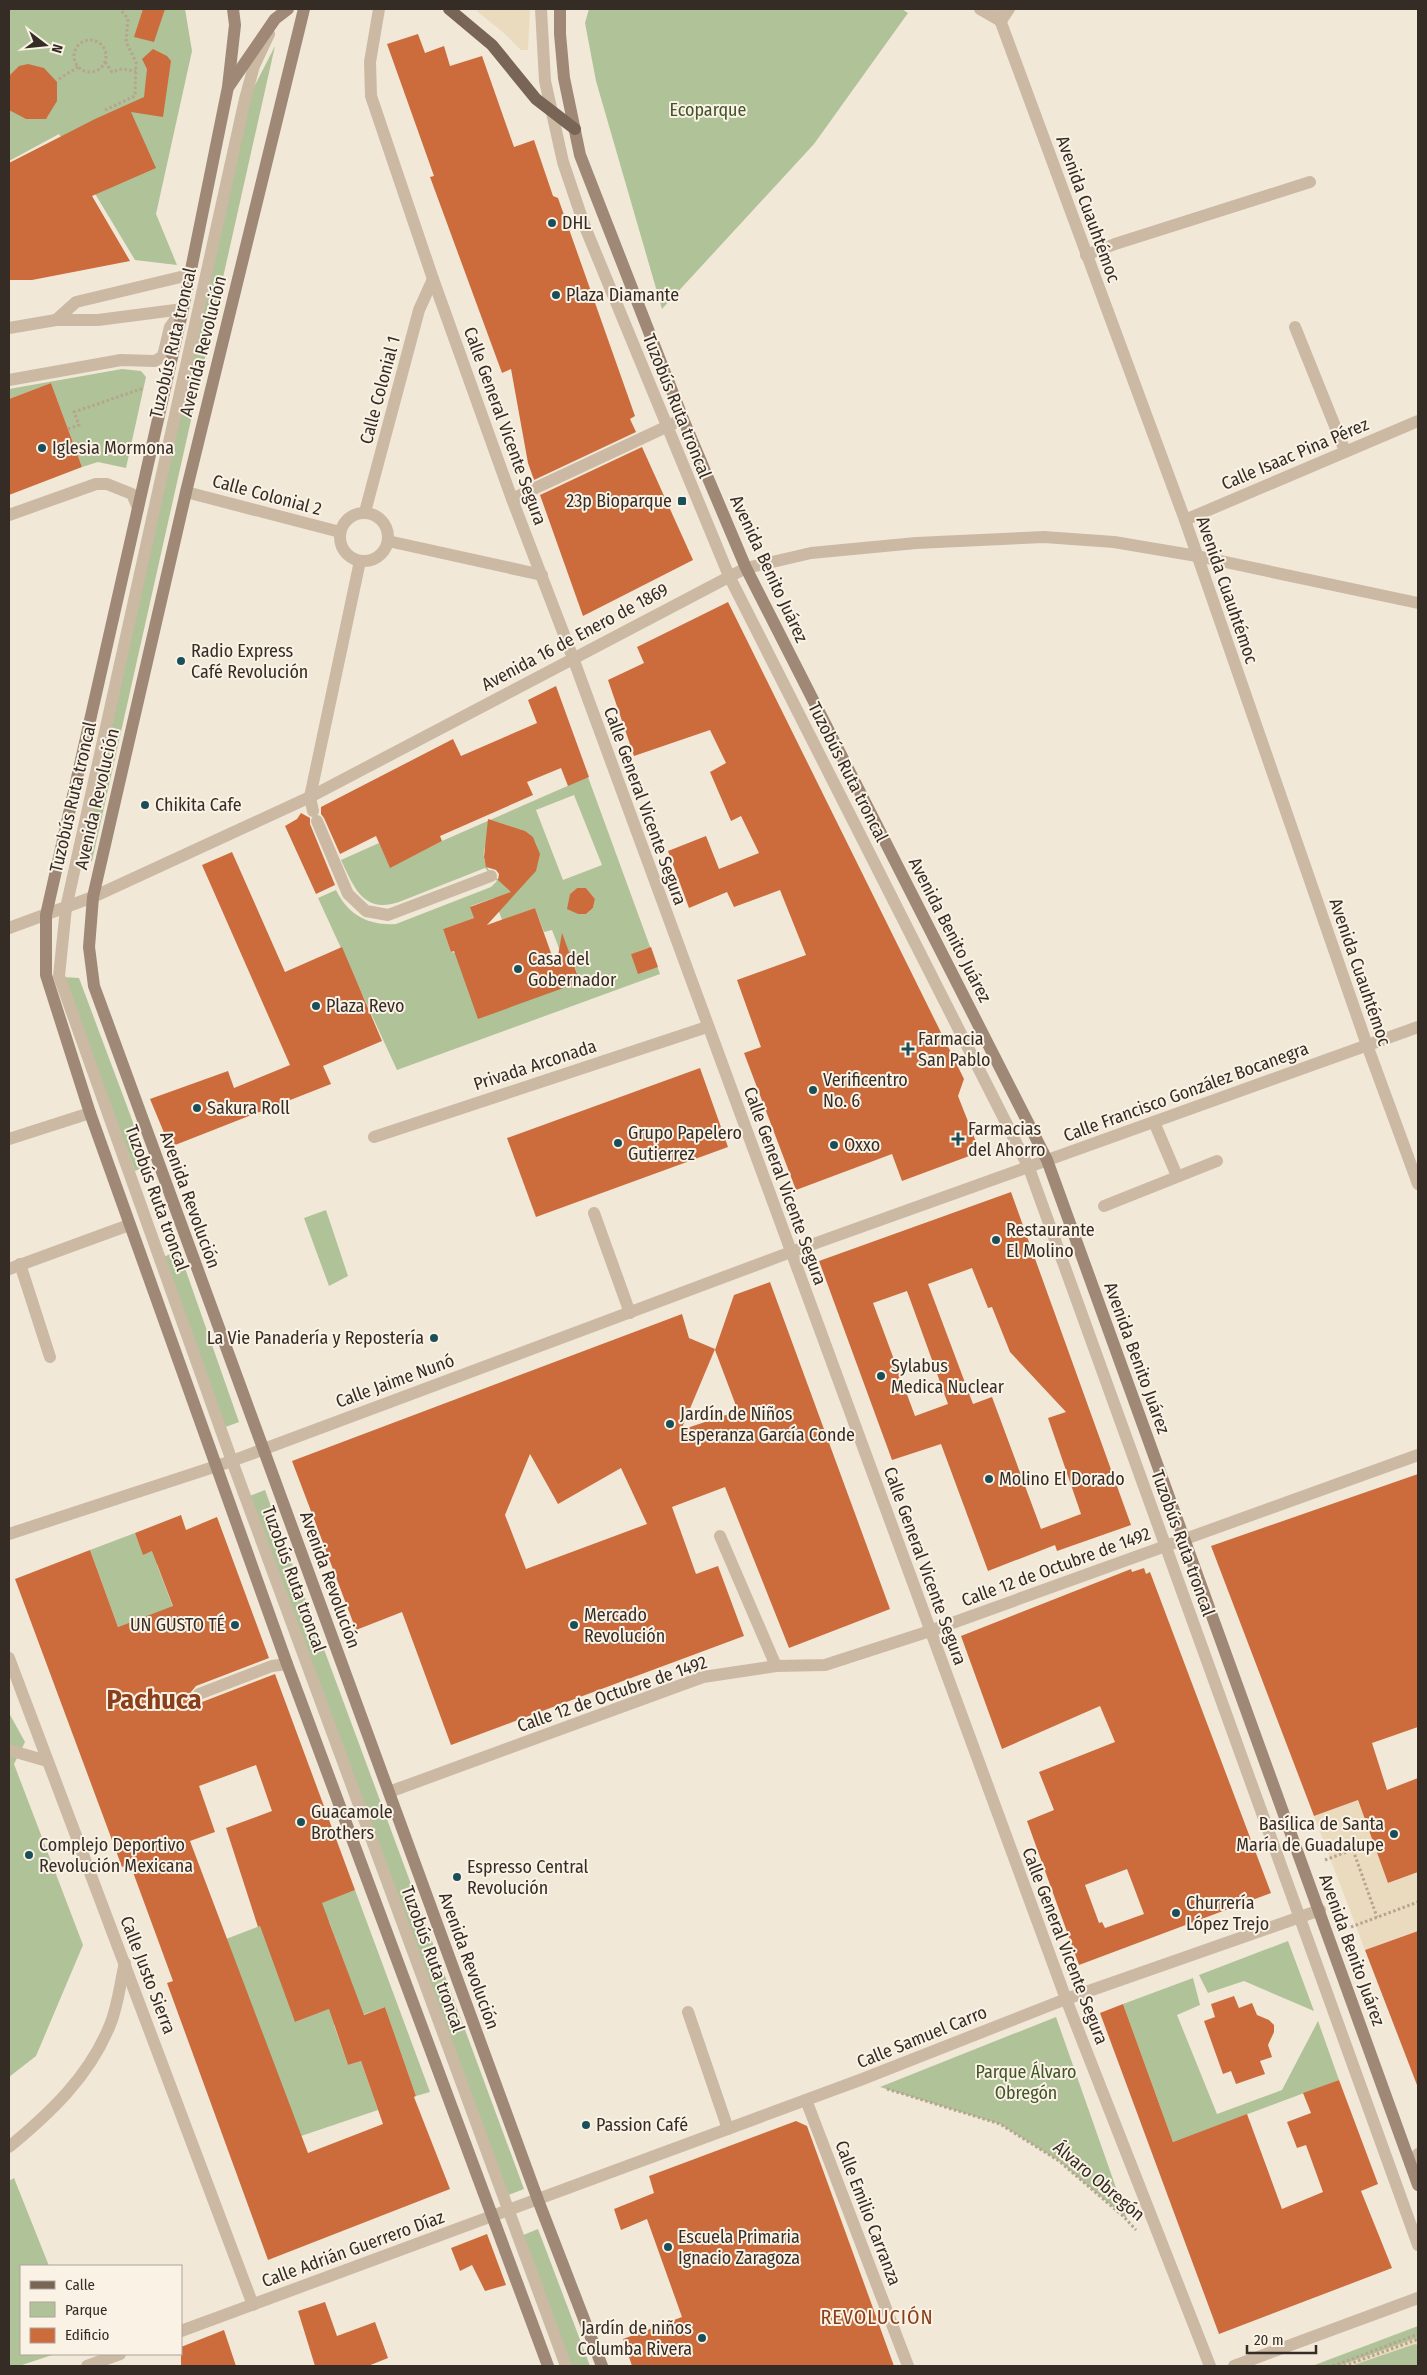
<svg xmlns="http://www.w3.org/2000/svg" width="1427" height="2375" font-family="'Fira Sans Condensed',sans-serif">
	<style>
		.green { fill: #b0c298; fill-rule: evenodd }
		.plaza { fill: #ebdbbe }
		.building { fill: #cc6c3d; fill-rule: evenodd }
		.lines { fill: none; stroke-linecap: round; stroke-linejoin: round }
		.path { stroke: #b7a38e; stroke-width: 3; stroke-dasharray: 2.5 2.5; stroke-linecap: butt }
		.service { stroke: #cbb9a4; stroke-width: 12 }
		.minor { stroke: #cbb9a4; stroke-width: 12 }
		.tertiary { stroke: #cbb9a4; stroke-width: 12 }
		.secondary { stroke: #9f8875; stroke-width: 12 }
		.primary { stroke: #796556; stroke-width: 12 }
		.poi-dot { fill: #1a4f59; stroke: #faf2e5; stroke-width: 2 }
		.labels { text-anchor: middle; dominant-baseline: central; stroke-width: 4; stroke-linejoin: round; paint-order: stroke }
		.park-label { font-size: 18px; fill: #415529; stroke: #faf2e5 }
		.street-label { font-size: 18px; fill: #362c26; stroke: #faf2e5 }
		.poi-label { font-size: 18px; fill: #362c26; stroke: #faf2e5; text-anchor: start }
		.quarter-label { font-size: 20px; letter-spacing: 1px; fill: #893f1b; stroke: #faf2e5 }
		.town-label { font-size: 28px; font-weight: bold; fill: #893f1b; stroke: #faf2e5 }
	</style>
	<rect width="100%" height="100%" fill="#f2e8d8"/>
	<!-- green -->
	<g class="green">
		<path d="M9,9H185L192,51L156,214L177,265L135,260L59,134L9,161Z"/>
		<path d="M589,9H902L908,13L814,144L662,309L596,81L585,23Z"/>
		<path d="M275,46L92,861L79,863L252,91Z"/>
		<path d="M122,369L141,371L146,377L126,468L98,462L82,467L51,383L9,399V389Z"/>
		<path d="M588,777L660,974L397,1070L318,898L336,890C348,915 369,926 396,924L491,887L497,881L485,868L399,902C363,914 354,887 341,860L379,843L390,867L442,841ZM574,795L602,865L563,880L536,810ZM506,828C532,827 545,847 535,871L505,883C489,876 476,857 489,840C493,835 501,832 506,828ZM577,888H586L595,899L593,908L586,914H578L569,906L570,894ZM494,898L502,920L535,908L544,932L552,930L562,956L570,953L580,982L451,952L443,929L474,918L471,906ZM648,948L655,968L631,954Z"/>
		<path d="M63,977L79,978L149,1165L135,1171Z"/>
		<path d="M326,1210L348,1276L329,1286L304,1218Z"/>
		<path d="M179,1251L239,1422L223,1428L163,1257Z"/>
		<path d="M265,1490L524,2189L506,2196L247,1497Z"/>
		<path d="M135,1533L143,1554L161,1548L157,1565L173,1607L118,1627L90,1550Z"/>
		<path d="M9,1713L25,1742L14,1764L83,1945L36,2056L9,2077Z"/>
		<path d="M355,1890L430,2092L416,2096L385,2007L334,2025L348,2065L361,2061L378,2110L301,2136L226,1939ZM329,1921L357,1998L295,2022Z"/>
		<path d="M1288,1941L1314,2011L1244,1981L1208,1993L1199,1975Z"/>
		<path d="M1193,1978L1200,2005L1177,2015L1217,2114L1282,2090L1318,2021L1339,2080L1173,2142L1123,2004Z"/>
		<path d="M1056,2017L1127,2219L1059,2161L1000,2124L880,2087Z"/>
		<path d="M14,2178L49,2266H21V2354H55L19,2366H9V2181Z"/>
		<path d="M538,2229L590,2366H570L521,2236Z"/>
		<path d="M1418,2326V2366H1312Z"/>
	</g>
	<!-- plaza -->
	<g class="plaza">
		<path d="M477,9H530L528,50H521L505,34L478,12Z"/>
		<path d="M1358,1800L1389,1883L1418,1872V1931L1365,1950L1314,1816Z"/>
		<path d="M1417,2338L1418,2345L1415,2344L1351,2366H1339Z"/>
	</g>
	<!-- building -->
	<g class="building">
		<path d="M143,9H165L154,42L134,37Z"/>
		<path d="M418,34L425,53L444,46L450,66L482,56L514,147L534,140L553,196L558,198L635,416L630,419L636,432L534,480L528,463L511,369L502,373L430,177L434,176L387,44Z"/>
		<path d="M153,49L167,56L171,61L163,117L131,112L156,168L92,196L130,261L32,280H9V163L95,119L144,97L147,69L142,59Z"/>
		<path d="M28,64L44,68L57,82V101L46,119H26L9,110V76L19,66Z"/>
		<path d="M51,383L82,467L9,495V399Z"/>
		<path d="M642,447L693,560L583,616L540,495Z"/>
		<path d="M728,602L964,1079L958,1096L980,1152L902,1181L892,1154L796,1190L744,1053L761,1047L737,980L806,955L780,890L734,907L727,892L689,908L668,851L706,836L719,869L759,853L741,816L731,821L710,772L726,763L710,730L634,756L608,680L644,663L637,647Z"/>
		<path d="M556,686L589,777L568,786L561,768L527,782L533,795L440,836L442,841L390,868L376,836L340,854L324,818L321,814V807L453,739L461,756L537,723L528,700Z"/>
		<path d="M301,813L310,818V824L335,885L316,894L285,826L297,819Z"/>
		<path d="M488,819L525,831L533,837L540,854L536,871L487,925L535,908L556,967L562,933L580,982L478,1019L454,951L451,952L443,929L474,918L470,907L511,892L498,880L499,874L496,870L486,867L484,857Z"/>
		<path d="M232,852L285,972L342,947L382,1041L323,1066L331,1084L170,1147L150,1099L228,1071L234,1088L290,1065L202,865Z"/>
		<path d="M577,888H586L595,899L593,908L586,914H578L567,909L570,894Z"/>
		<path d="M651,947L658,967L638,974L631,954Z"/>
		<path d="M700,1068L728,1147L536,1217L507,1138Z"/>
		<path d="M1011,1192L1131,1525L1057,1551L1055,1545L988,1571L941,1444L892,1460L819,1261ZM972,1268L988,1308L992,1307L1010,1352L1066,1412L1048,1418L1081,1514L1041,1529L992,1397L973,1404L928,1284ZM907,1291L948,1404L915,1416L873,1303Z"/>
		<path d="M770,1282L890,1609L789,1648L725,1487L672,1507L696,1574L718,1566L744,1636L451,1745L402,1612L356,1630L292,1461L682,1314L689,1338L715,1349L681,1430L738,1411L715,1350L734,1295ZM530,1454L558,1504L621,1468L647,1524L526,1569L505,1515Z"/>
		<path d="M1418,1474V1727L1372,1743L1387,1790L1418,1778V1872L1388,1883L1358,1800L1314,1816L1211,1546Z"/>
		<path d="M181,1515L186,1530L217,1517L269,1658L196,1686L191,1692L192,1697L197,1702H202L275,1674L355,1890L322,1903L364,2015L385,2007L416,2096L414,2097L450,2189L268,2260L167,1983L173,1981L130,1864L122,1867L15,1579L90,1550L118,1627L173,1606L152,1551L143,1555L135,1533ZM256,1765L272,1811L226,1828L258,1927L260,1926L295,2022L329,2009L348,2065L361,2061L383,2124L308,2153L190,1841L215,1832L199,1786Z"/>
		<path d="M1144,1568L1146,1574L1150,1572L1271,1893L1079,1965L1027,1821L1054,1810L1039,1772L1115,1742L1100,1706L1002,1749L961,1636L1131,1569L1132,1572ZM1127,1869L1144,1914L1105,1928L1102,1922L1099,1923L1085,1885Z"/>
		<path d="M1418,1931V2085H1417L1365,1950Z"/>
		<path d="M1234,1996L1239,2008L1252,2003L1257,2015L1269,2020L1274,2025V2032L1268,2045L1272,2057L1260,2061L1265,2074L1236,2084L1231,2071L1223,2074L1204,2021L1215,2017L1211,2004Z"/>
		<path d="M1123,2004L1173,2142L1247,2114L1282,2209L1323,2192L1306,2145L1297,2148L1287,2122L1311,2113L1303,2093L1339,2080L1378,2184L1361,2191L1392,2268L1219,2334L1100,2013Z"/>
		<path d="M796,2121L807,2126L894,2366H632L623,2339L682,2317L647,2219L621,2230L614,2209L654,2193L649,2176Z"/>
		<path d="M487,2234L506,2285L485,2291L472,2265L460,2271L451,2248Z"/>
		<path d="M325,2302L337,2336L375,2322L388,2358L368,2366H315L298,2311Z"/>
		<path d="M224,2330L236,2366H181V2347Z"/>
	</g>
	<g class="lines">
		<!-- path -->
		<g class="path">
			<circle cx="90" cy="56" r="16"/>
			<path d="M105,62L112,72L122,69L136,71"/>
			<path d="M59,79L78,67"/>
			<path d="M105,110L135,96L136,62L126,42L128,19L120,9"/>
			<path d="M68,429L79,425L74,412L144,388"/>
			<path d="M1353,1850L1377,1917"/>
			<path d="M1325,1860L1373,1842"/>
			<path d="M1351,1927L1418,1902"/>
			<path d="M887,2089L1000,2124L1059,2161L1124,2217L1136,2230"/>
			<path d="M1333,2366L1418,2334"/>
			<path d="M1344,2366L1416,2340L1418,2342"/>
		</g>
		<!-- service -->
		<g class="service">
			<path d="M541,9L545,81L563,162L585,227L729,576L1029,1168L1418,2245"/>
			<path d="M269,34L254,66L245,99L66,908L59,976L232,1461L566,2366"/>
			<path d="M56,320L76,302L189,275"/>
			<path d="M9,328L56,320H98L183,309"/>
			<path d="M9,380L121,360L155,361L163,356L170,327L183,309"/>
			<path d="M9,515L96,484H107L132,494L138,508"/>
			<path d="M310,797L313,811"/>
			<path d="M317,821L348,894L366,911L388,915L491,876"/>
			<path d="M1154,1122L1177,1176"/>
			<path d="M1104,1206L1217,1161"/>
			<path d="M720,1536L776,1666"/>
			<path d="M9,1658L253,2305"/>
			<path d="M199,1694L272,1666L287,1664"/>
			<path d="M9,1750L47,1761"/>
			<path d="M389,1792L703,1677L776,1666L825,1665L930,1631"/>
			<path d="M9,2147C50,2113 89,2077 110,2025C118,2006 120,1983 125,1963"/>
		</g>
		<!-- minor -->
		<g class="minor">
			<path d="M980,9L1001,21"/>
			<path d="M996,9L1185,520L1367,1045L1418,1184"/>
			<path d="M1001,21L1009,9"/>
			<path d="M1086,255L1115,244L1310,182"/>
			<path d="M1295,327L1345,451"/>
			<path d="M186,492L340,532"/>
			<path d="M512,499L683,419"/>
			<path d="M365,512L419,310L433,279"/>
			<circle cx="364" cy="537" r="24"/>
			<path d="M1185,520L1418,421"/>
			<path d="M388,541L542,575"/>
			<path d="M310,797L360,561"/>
			<path d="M9,928L93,897L310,797L746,568L811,553L916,543L1044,537L1114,542L1197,556L1418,603"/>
			<path d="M374,1137L707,1027"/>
			<path d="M9,1139L90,1113"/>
			<path d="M594,1213L630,1313"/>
			<path d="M20,1264L50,1357"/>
			<path d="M9,1269L129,1225"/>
			<path d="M9,1534L232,1461L791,1252L1418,1027"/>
			<path d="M930,1631L1418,1455"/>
			<path d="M688,2012L728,2129"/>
			<path d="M806,2100L908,2366"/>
			<path d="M1410,2163L1418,2154"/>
			<path d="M181,2331L860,2080L1066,1999L1320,1910"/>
			<path d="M87,2366L120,2354"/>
		</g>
		<!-- tertiary -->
		<g class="tertiary">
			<path d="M379,9L370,62L371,96L433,279L512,499L573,658L1066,1999L1210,2366"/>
			<path d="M1234,2366L1418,2298"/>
		</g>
		<!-- secondary -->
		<g class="secondary">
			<path d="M233,9L235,25L228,87L183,309L46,915V975L90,1113L287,1664L548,2366"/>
			<path d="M304,9L186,492L93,897L89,947L94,986L538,2200L602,2366"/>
			<path d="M560,9V34L564,78L580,155L683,419L746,568L1047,1160L1418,2185"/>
			<path d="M229,86L275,19L288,9"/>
		</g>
		<!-- primary -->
		<path class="primary" d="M449,9L492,45L536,99L575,129"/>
	</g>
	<!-- markers -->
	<g class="poi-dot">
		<circle cx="552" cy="223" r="5"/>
		<circle cx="556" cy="295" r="5"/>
		<circle cx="42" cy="448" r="5"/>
		<rect x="677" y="496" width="10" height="10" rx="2.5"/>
		<circle cx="181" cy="661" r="5"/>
		<circle cx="145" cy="805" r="5"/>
		<circle cx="518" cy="969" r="5"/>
		<circle cx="316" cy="1006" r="5"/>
		<path d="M905.5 1041.5h5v5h5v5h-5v5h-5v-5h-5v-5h5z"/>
		<circle cx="813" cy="1090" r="5"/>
		<circle cx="197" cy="1108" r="5"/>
		<path d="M955.5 1131.5h5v5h5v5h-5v5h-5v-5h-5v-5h5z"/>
		<circle cx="618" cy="1143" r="5"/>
		<circle cx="834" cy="1145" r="5"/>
		<circle cx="996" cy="1240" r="5"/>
		<circle cx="434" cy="1338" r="5"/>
		<circle cx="881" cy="1376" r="5"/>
		<circle cx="670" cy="1424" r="5"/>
		<circle cx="989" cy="1479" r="5"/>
		<circle cx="235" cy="1625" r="5"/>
		<circle cx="574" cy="1625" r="5"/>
		<circle cx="301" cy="1822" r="5"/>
		<circle cx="1394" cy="1834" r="5"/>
		<circle cx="29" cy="1855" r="5"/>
		<circle cx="457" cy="1877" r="5"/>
		<circle cx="1176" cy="1913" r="5"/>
		<circle cx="586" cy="2125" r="5"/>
		<circle cx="668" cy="2247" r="5"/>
		<circle cx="702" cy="2338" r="5"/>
	</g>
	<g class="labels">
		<!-- park labels -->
		<g class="park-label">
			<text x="708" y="110">Ecoparque</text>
			<text x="1026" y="2072">Parque Álvaro<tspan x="1026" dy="21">Obregón</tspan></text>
		</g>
		<!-- street labels -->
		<g class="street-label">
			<text transform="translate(1088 209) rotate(70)">Avenida Cuauhtémoc</text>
			<text transform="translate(173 343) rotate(-77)">Tuzobús Ruta troncal</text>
			<text transform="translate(203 346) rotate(-76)">Avenida Revolución</text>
			<text transform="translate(380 390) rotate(-75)">Calle Colonial 1</text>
			<text transform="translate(677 406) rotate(68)">Tuzobús Ruta troncal</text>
			<text transform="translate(505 426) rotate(70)">Calle General Vicente Segura</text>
			<text transform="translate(1295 454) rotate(-23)">Calle Isaac Pina Pérez</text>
			<text transform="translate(267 495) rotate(15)">Calle Colonial 2</text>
			<text transform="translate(769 569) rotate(65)">Avenida Benito Juárez</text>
			<text transform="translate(1227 590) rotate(71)">Avenida Cuauhtémoc</text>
			<text transform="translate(575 637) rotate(-28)">Avenida 16 de Enero de 1869</text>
			<text transform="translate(848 772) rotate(63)">Tuzobús Ruta troncal</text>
			<text transform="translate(73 797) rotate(-77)">Tuzobús Ruta troncal</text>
			<text transform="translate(97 799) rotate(-77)">Avenida Revolución</text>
			<text transform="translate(645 806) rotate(70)">Calle General Vicente Segura</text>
			<text transform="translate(950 930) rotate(63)">Avenida Benito Juárez</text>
			<text transform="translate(1360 972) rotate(71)">Avenida Cuauhtémoc</text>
			<text transform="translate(535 1065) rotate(-18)">Privada Arconada</text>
			<text transform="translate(1186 1092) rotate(-20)">Calle Francisco González Bocanegra</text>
			<text transform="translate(785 1186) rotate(70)">Calle General Vicente Segura</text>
			<text transform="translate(157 1198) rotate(70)">Tuzobús Ruta troncal</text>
			<text transform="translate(190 1200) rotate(70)">Avenida Revolución</text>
			<text transform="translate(1137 1358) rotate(70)">Avenida Benito Juárez</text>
			<text transform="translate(395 1381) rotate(-20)">Calle Jaime Nunó</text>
			<text transform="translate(1183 1543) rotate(70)">Tuzobús Ruta troncal</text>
			<text transform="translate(925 1566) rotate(70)">Calle General Vicente Segura</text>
			<text transform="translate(1056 1567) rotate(-20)">Calle 12 de Octubre de 1492</text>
			<text transform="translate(294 1579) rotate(70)">Tuzobús Ruta troncal</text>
			<text transform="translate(330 1580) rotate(70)">Avenida Revolución</text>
			<text transform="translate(612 1694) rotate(-19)">Calle 12 de Octubre de 1492</text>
			<text transform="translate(1065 1946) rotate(69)">Calle General Vicente Segura</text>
			<text transform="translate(1352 1950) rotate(70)">Avenida Benito Juárez</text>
			<text transform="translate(433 1959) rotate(70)">Tuzobús Ruta troncal</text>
			<text transform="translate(469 1961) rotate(70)">Avenida Revolución</text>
			<text transform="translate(148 1975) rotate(69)">Calle Justo Sierra</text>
			<text transform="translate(922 2037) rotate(-22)">Calle Samuel Carro</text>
			<text transform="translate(1099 2181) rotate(40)">Álvaro Obregón</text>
			<text transform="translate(868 2213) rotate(69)">Calle Emilio Carranza</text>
			<text transform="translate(353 2249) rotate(-20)">Calle Adrián Guerrero Díaz</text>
		</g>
		<!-- poi labels -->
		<g class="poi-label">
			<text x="562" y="223">DHL</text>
			<text x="566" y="295">Plaza Diamante</text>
			<text x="52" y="448">Iglesia Mormona</text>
			<text x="672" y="501" text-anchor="end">23p Bioparque</text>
			<text x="191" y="651">Radio Express<tspan x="191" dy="21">Café Revolución</tspan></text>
			<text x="155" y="805">Chikita Cafe</text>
			<text x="528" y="959">Casa del<tspan x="528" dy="21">Gobernador</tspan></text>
			<text x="326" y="1006">Plaza Revo</text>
			<text x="918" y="1039">Farmacia<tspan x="918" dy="21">San Pablo</tspan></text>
			<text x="823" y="1080">Verificentro<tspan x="823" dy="21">No. 6</tspan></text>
			<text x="207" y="1108">Sakura Roll</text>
			<text x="968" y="1129">Farmacias<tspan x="968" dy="21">del Ahorro</tspan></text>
			<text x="628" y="1133">Grupo Papelero<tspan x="628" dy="21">Gutierrez</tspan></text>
			<text x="844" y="1145">Oxxo</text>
			<text x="1006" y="1230">Restaurante<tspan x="1006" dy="21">El Molino</tspan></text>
			<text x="424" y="1338" text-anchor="end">La Vie Panadería y Repostería</text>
			<text x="891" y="1366">Sylabus<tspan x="891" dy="21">Medica Nuclear</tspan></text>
			<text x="680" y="1414">Jardín de Niños<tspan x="680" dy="21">Esperanza García Conde</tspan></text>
			<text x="999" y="1479">Molino El Dorado</text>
			<text x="584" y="1615">Mercado<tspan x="584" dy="21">Revolución</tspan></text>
			<text x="225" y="1625" text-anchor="end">UN GUSTO TÉ</text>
			<text x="311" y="1812">Guacamole<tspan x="311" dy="21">Brothers</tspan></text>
			<text x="1384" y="1824" text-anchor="end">Basílica de Santa<tspan x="1384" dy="21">María de Guadalupe</tspan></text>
			<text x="39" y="1845">Complejo Deportivo<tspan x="39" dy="21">Revolución Mexicana</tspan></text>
			<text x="467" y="1867">Espresso Central<tspan x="467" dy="21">Revolución</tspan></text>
			<text x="1186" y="1903">Churrería<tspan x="1186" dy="21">López Trejo</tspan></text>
			<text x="596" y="2125">Passion Café</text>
			<text x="678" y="2237">Escuela Primaria<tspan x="678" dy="21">Ignacio Zaragoza</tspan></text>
			<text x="692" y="2328" text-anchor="end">Jardín de niños<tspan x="692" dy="21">Columba Rivera</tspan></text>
		</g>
		<!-- quarter labels -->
		<g class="quarter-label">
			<text x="877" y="2317">REVOLUCIÓN</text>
		</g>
		<!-- town labels -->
		<g class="town-label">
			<text x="154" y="1699">Pachuca</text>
		</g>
	</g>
	<!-- border -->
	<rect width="1427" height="2375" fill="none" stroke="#362c26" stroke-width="20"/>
	<!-- legend -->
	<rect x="20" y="2265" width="162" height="90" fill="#faf2e5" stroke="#aca399"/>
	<rect x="30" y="2281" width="25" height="8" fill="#796556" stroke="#aca399"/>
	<text x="65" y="2290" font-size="15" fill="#362c26">Calle</text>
	<rect x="30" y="2302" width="25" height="15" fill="#b0c298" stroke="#aca399"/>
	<text x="65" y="2315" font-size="15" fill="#362c26">Parque</text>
	<rect x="30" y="2328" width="25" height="15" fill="#cc6c3d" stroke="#aca399"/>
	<text x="65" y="2340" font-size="15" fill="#362c26">Edificio</text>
	<!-- north arrow -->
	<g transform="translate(45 45) rotate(106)" stroke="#faf2e5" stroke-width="4" paint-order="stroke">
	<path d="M0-4L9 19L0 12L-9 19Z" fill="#362c26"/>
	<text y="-8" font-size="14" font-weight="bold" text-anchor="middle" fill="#362c26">N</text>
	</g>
	<!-- scale -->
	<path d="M1247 2345v8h69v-8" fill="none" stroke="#362c26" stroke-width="2.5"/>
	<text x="1254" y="2345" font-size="15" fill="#362c26" stroke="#faf2e5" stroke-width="4" paint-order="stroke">20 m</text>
</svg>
